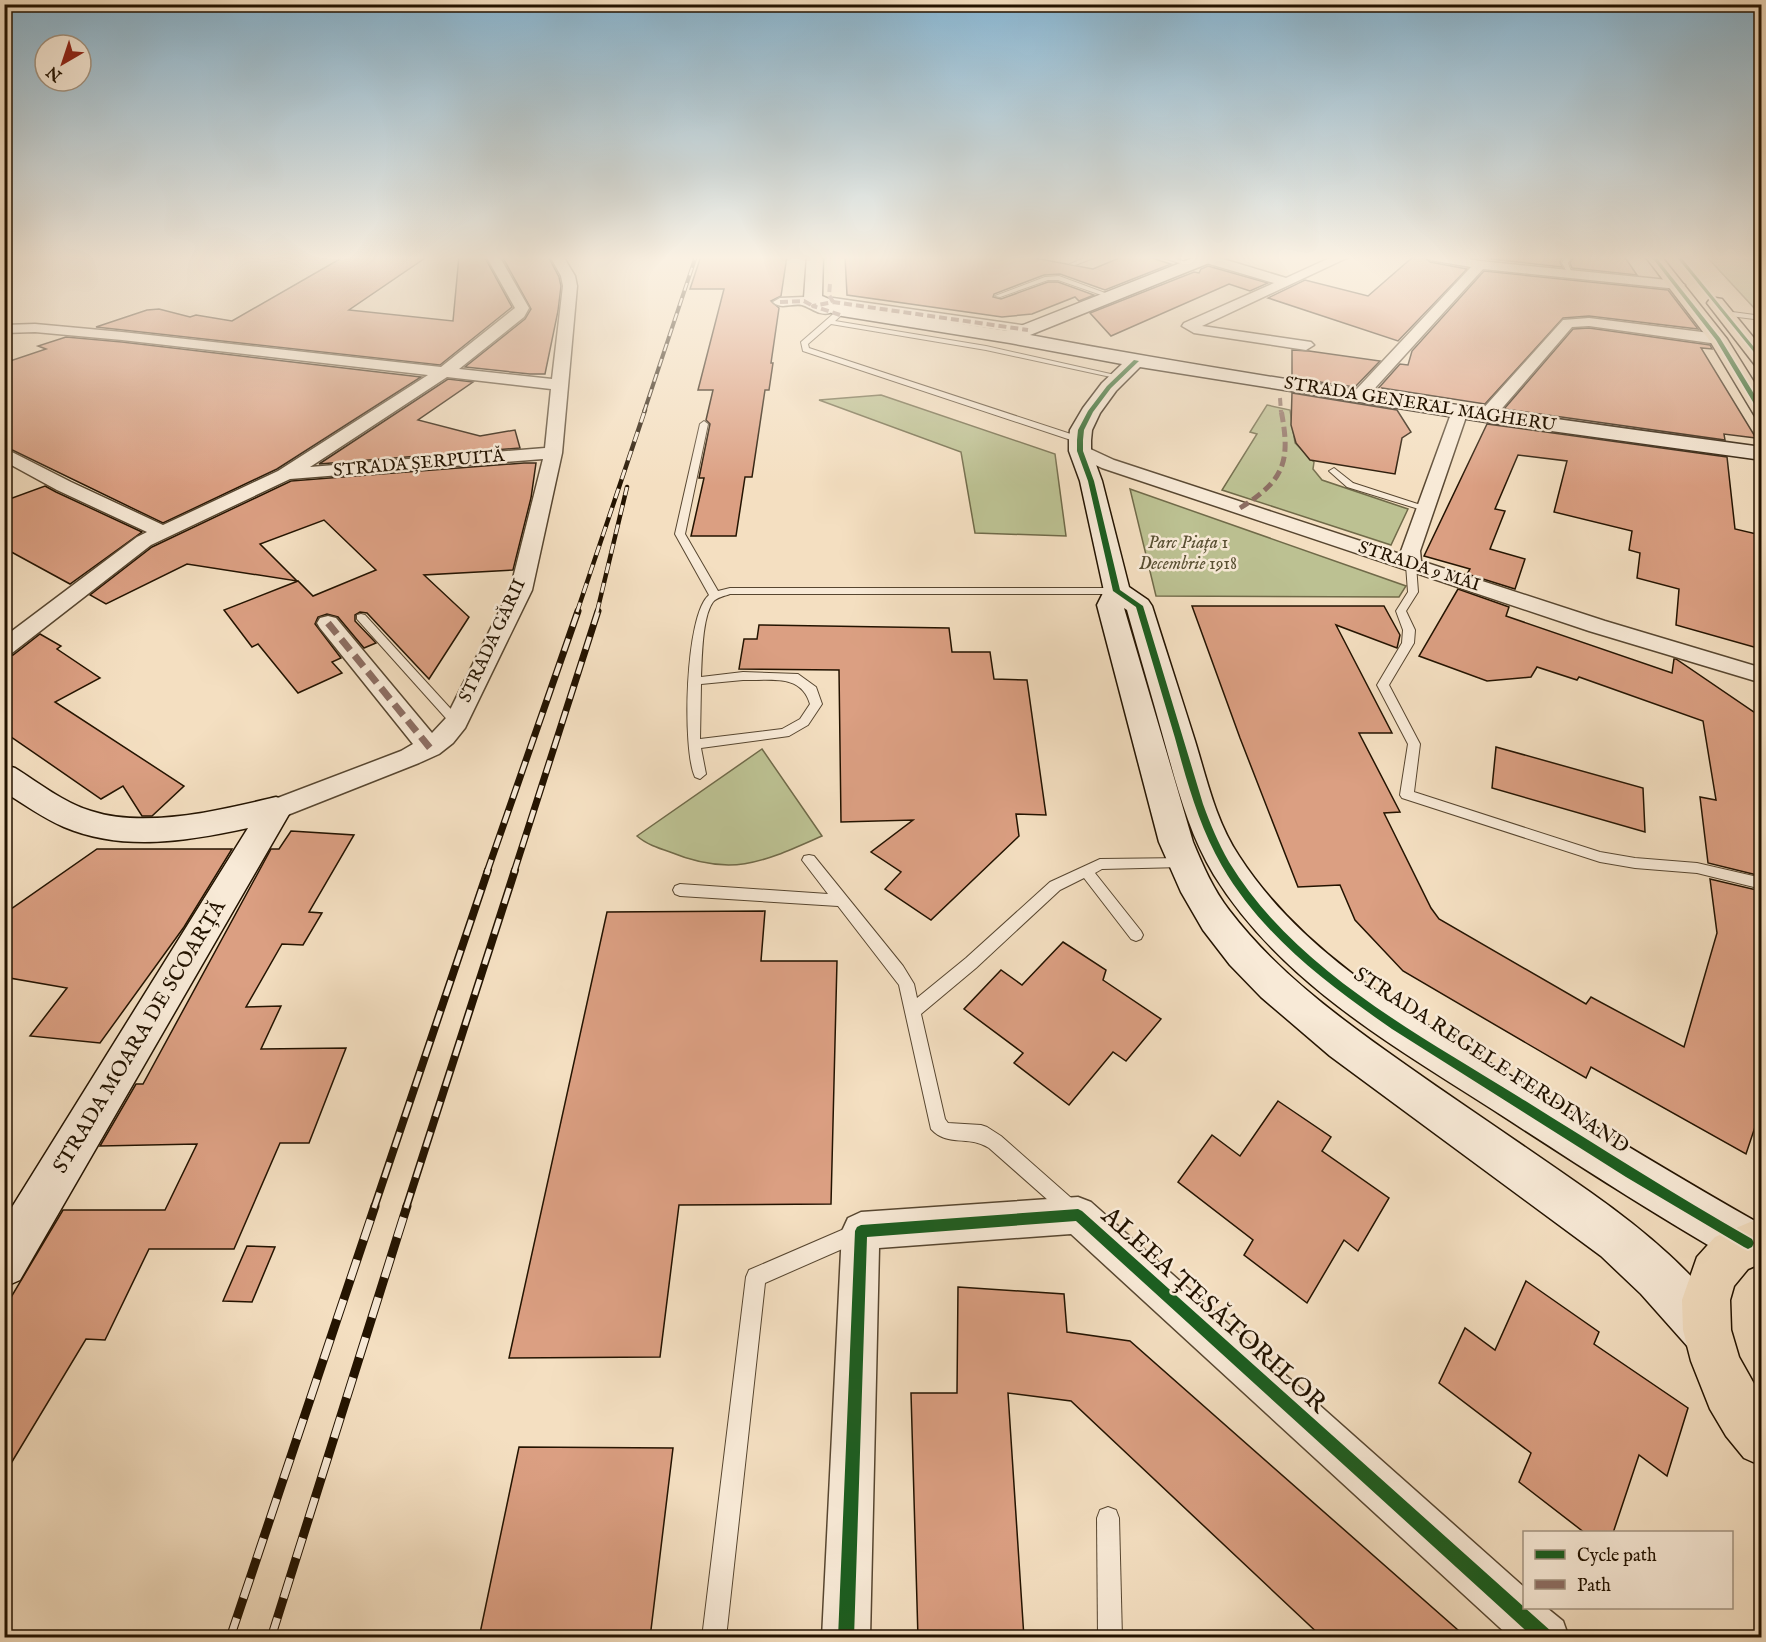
<svg xmlns="http://www.w3.org/2000/svg" width="1766" height="1642" font-family="'IM FELL English',serif">
	<style>
		.green { fill: #bcc192; stroke: #706a49; stroke-width: 1.5 }
		.building { fill: #db9f82; stroke: #231300; stroke-width: 1.5 }
		.lines { fill: none; stroke-linecap: round; stroke-linejoin: round }
		.lane-casing { stroke: #574630; stroke-width: 2 }
		.street-casing { stroke: #574630; stroke-width: 3 }
		.secondary-casing { stroke: #231300; stroke-width: 3 }
		.primary-casing { stroke: #231300; stroke-width: 3 }
		.lane { fill: #f8ead7; fill-rule: evenodd }
		.street { fill: #f8ead7; fill-rule: evenodd }
		.secondary { fill: #f8ead7; fill-rule: evenodd }
		.primary { fill: #f4dfc1; fill-rule: evenodd }
		.rail-far4-casing { stroke: #231300; stroke-width: 4 }
		.rail-far3-casing { stroke: #231300; stroke-width: 4.5 }
		.rail-far2-casing { stroke: #231300; stroke-width: 7 }
		.rail-far1-casing { stroke: #231300; stroke-width: 8 }
		.rail-casing { stroke: #231300; stroke-width: 9 }
		.rail-far4 { stroke: #f8ead7; stroke-width: 2; stroke-dasharray: 8; stroke-linecap: butt }
		.rail-far3 { stroke: #f8ead7; stroke-width: 3; stroke-dasharray: 10; stroke-linecap: butt }
		.rail-far2 { stroke: #f8ead7; stroke-width: 4.5; stroke-dasharray: 13; stroke-linecap: butt }
		.rail-far1 { stroke: #f8ead7; stroke-width: 5; stroke-dasharray: 16; stroke-linecap: butt }
		.rail { stroke: #f8ead7; stroke-width: 7; stroke-dasharray: 21; stroke-linecap: butt }
		.quiet-far2 { stroke: #8d6e63; stroke-width: 4; stroke-dasharray: 8 4; stroke-linecap: butt }
		.quiet-far1 { stroke: #8d6e63; stroke-width: 5; stroke-dasharray: 10 5; stroke-linecap: butt }
		.quiet { stroke: #8d6e63; stroke-width: 7; stroke-dasharray: 14 7; stroke-linecap: butt }
		.cycleway-casing { stroke: #f8ead7; stroke-width: 4 }
		.cycleway { fill: #1b5e20; fill-rule: evenodd }
		.labels { text-anchor: middle; dominant-baseline: central; stroke-width: 5; stroke-linejoin: round; paint-order: stroke }
		.far-street-label { font-size: 18px; fill: #231300; stroke: #f8ead7 }
		.far-park-label { font-size: 18px; font-style: italic; fill: #595033; stroke: #f8ead7 }
		.street-label { font-size: 21px; fill: #231300; stroke: #f8ead7 }
		.near-street-label { font-size: 26px; fill: #231300; stroke: #f8ead7 }
	</style>
	<rect width="100%" height="100%" fill="#f4dfc1"/>
	<filter id="stains"><feTurbulence type="fractalNoise" baseFrequency=".00333" numOctaves="4"/><feColorMatrix values="0 0 0 0 .2 0 0 0 0 .09 0 0 0 0 .02 0 0 0 .5 -.17"/></filter>
	<radialGradient id="worn" r=".72"><stop offset=".6" stop-color="#630" stop-opacity="0"/><stop offset="1" stop-color="#630" stop-opacity=".3"/></radialGradient>
	<!-- green -->
	<g class="green">
		<path d="M1706,256L1761,261V311L1756,310Z"/>
		<path d="M881,395L1055,454L1066,536L975,533L961,452L819,400Z"/>
		<path d="M1267,405L1290,410L1295,443L1314,462L1313,469L1322,480L1408,509L1391,545L1222,490L1257,434L1250,432Z"/>
		<path d="M1130,489L1406,586L1399,597L1156,596Z"/>
		<path d="M762,749L822,836C765,861 733,878 670,852C658,848 646,844 637,836Z"/>
	</g>
	<!-- building -->
	<g class="building">
		<path d="M345,256H428L349,310L453,321L459,256H484L512,307L440,365L96,327L147,310L159,309L190,317L196,315L232,321Z"/>
		<path d="M502,256H548L559,277L561,286L558,311L545,374H530L465,367L525,319L531,309Z"/>
		<path d="M701,256H787L781,296L771,301L779,308L771,363H773L769,390H765L752,477H745L736,536H691L704,478H699L710,424L706,420L713,390H698L724,289H690Z"/>
		<path d="M845,256H1024L1093,269L1124,256H1145L1171,264L1105,290L1060,274L1044,275L994,294L993,297L1001,299L1048,282H1058L1094,295L1079,301L1075,297L1032,314L1002,317L847,295Z"/>
		<path d="M1414,256H1422L1430,262L1467,269L1398,341L1268,298L1305,280L1368,296Z"/>
		<path d="M1466,256H1563L1560,262L1562,267Z"/>
		<path d="M1574,256H1624L1637,275L1572,268L1570,263Z"/>
		<path d="M1208,266L1268,283L1250,291L1229,284L1111,336L1090,313L1194,272L1199,273L1201,269Z"/>
		<path d="M1484,271L1668,290L1698,329L1589,316L1563,318L1485,404L1382,388L1384,392L1376,391L1400,364L1408,365L1412,351Z"/>
		<path d="M1589,328L1710,345L1712,349L1701,348L1756,438L1724,434L1725,440L1504,409L1573,329Z"/>
		<path d="M66,337L122,342L421,377L277,469L163,523L4,446V363L46,349L38,346Z"/>
		<path d="M1292,350L1309,351L1380,361L1355,387L1292,378Z"/>
		<path d="M448,379L473,382L418,420L480,436L515,430L520,448L319,464Z"/>
		<path d="M1292,393L1397,410L1411,432L1402,438L1395,474L1310,460L1296,443L1291,425Z"/>
		<path d="M1487,424L1727,457L1735,529L1761,535V649L1676,625L1679,589L1637,578L1640,553L1629,550L1632,531L1554,512L1567,461L1518,455L1495,509L1505,511L1490,549L1525,559L1515,589L1467,574L1470,569L1424,556Z"/>
		<path d="M524,463H536L531,498L513,570L424,575L469,617L429,679L367,613L360,612L355,615V621L376,643L364,648L338,617L327,614L318,617L315,624L341,658L332,662L342,673L298,693L258,644L252,647L224,610L298,581L313,596L376,570L324,520L260,544L297,581L187,564L106,604L90,595L152,547L291,481Z"/>
		<path d="M45,486L56,492L142,532L70,584L4,548V501Z"/>
		<path d="M1458,589L1509,607L1506,616L1672,673L1674,659H1676L1761,717V876L1708,863L1700,797L1716,800L1703,721L1579,677L1577,680L1537,667L1531,677L1487,681L1419,656Z"/>
		<path d="M1192,606H1384L1400,635L1397,648L1336,625L1392,733H1359L1400,812L1384,813L1431,908L1439,919L1586,1004L1591,997L1684,1047L1717,933L1710,879L1761,891V1109L1746,1154L1591,1067L1586,1078L1403,971L1355,920L1340,885L1298,887L1240,738Z"/>
		<path d="M759,625L949,628L952,652H990L994,679L1027,680L1046,815L1016,814L1019,836L931,920L885,889L901,872L871,852L913,820L841,822L839,670L739,669L744,639H757Z"/>
		<path d="M40,634L61,646L57,649L100,678L55,702L184,786L152,816H142L123,786L101,799L4,732V657L13,655Z"/>
		<path d="M1496,747L1643,788L1645,832L1492,788Z"/>
		<path d="M291,831L354,835L309,912L322,913L303,945L282,944L246,1007L281,1006L261,1049L346,1048L309,1143H280L234,1249H149L105,1340L86,1339L4,1475V1309L63,1210H165L197,1144L100,1146L136,1084H143L271,849H279Z"/>
		<path d="M97,849H232L184,927L100,1043L30,1036L67,988L4,977V914Z"/>
		<path d="M765,911L761,961H837L831,1204L679,1205L660,1357L509,1358L607,912Z"/>
		<path d="M1063,942L1106,970L1103,980L1161,1019L1126,1061L1113,1052L1069,1105L1014,1063L1023,1053L964,1009L1001,970L1022,985Z"/>
		<path d="M1278,1101L1331,1137L1322,1151L1389,1198L1358,1251L1344,1240L1307,1303L1244,1255L1253,1240L1178,1182L1212,1135L1240,1156Z"/>
		<path d="M247,1246L275,1247L252,1302L223,1301Z"/>
		<path d="M1526,1281L1599,1332L1594,1344L1688,1408L1667,1476L1639,1455L1613,1533H1585L1519,1482L1531,1453L1439,1383L1465,1328L1495,1350Z"/>
		<path d="M958,1287L1064,1294L1067,1332L1130,1341L1467,1638H1323L1071,1401L1008,1393L1024,1638H918L911,1393H957Z"/>
		<path d="M519,1447L673,1448L650,1638H479Z"/>
	</g>
	<g class="lines">
		<!-- lane casing -->
		<g class="lane-casing">
			<g id="lane">
				<path d="M1089,256H1099L1075,265L1070,264Z"/>
				<path d="M1157,256H1168L1195,265L1192,267Z"/>
				<path d="M1566,256H1572L1568,263L1572,274H1568L1562,263Z"/>
				<path d="M1059,276L1116,297L1110,298L1058,280H1048L1000,297L995,296L1045,277Z"/>
				<path d="M839,309L846,311L835,321L986,346L1124,377L1120,379L986,350L831,324L808,344L809,348L1083,438V442L1080,443L803,351L801,342Z"/>
				<path d="M1725,311L1762,316V320L1722,315V311Z"/>
				<path d="M704,421L708,424L685,534L718,591L730,588H1117L1122,591L1117,594H730C725,596 717,597 713,602C702,617 702,658 701,677L743,672L798,674L816,687L822,704L808,725L789,736L701,748L706,774L700,779L695,777C682,750 685,614 709,595L675,534L700,424ZM743,680C770,681 801,673 810,704L800,719L782,729L700,739L701,684Z"/>
				<path d="M1334,468L1353,483L1430,508L1422,510L1347,487L1329,471Z"/>
				<path d="M1411,562L1416,565L1418,592L1406,611L1415,630L1414,643L1389,685L1420,744L1414,792L1600,852L1635,858L1697,863L1762,878V889L1697,873L1635,868L1600,862L1402,798L1400,795L1408,744L1377,685L1402,643L1403,630L1396,611L1408,592L1406,565Z"/>
				<path d="M361,614L365,615L460,719L462,722L460,725H452L357,619V615Z"/>
				<path d="M809,855L814,856L903,966L914,984L917,998L966,958L1050,882L1100,859L1187,858L1189,862L1187,866L1182,867L1102,869L1095,873L1141,931L1143,935L1141,939L1136,941L1131,939L1084,878L1060,890L976,968L921,1014L945,1119L948,1123L981,1125L987,1127L1001,1136L1078,1204L1081,1210L1078,1216L1072,1219L1066,1216L989,1148C969,1135 947,1147 931,1129L899,985L838,906L680,896L675,894L673,890L675,886L680,884L828,894L802,860L804,856Z"/>
				<path d="M858,1223L865,1225L867,1232L865,1239L765,1283L726,1638H702L746,1277L749,1270Z"/>
				<path d="M1108,1507L1116,1510L1119,1518L1122,1638H1098L1097,1518L1100,1510Z"/>
			</g>
		</g>
		<!-- street casing -->
		<g class="street-casing">
			<g id="street">
				<path d="M486,256H499L529,308L524,317L459,369L552,379L563,286L561,276L550,256H563L575,276L577,286L562,453L532,590L465,728L453,743L439,754L419,763L285,816L276,819L267,816L263,809L267,802L401,751L413,744L320,628L317,623L320,618L328,616L336,618L432,733L446,718L510,590L543,459L290,479L151,545L12,653L4,655V637L137,537L147,532L57,490L4,461V448L71,482L163,525L278,471L428,375L122,340L35,332L4,333V325L35,324L122,332L441,367L515,308ZM447,377L551,389L545,448L310,467Z"/>
				<path d="M1203,256H1213L1286,278L1334,256H1351L1202,326L1311,342L1314,345L1306,350L1194,333L1182,326L1184,323L1274,283L1203,262L1201,259Z"/>
				<path d="M1424,256H1453L1480,261L1678,281L1685,285L1678,289L1483,269L1365,399H1353L1351,396L1353,393L1471,267L1430,260Z"/>
				<path d="M804,297L815,301L833,298L1028,326L1035,330L1028,334L833,306L830,307L832,310L830,313C819,316 812,308 802,305C791,303 781,310 773,302L780,298Z"/>
				<path d="M1589,318L1718,334L1726,339L1718,344L1589,326L1572,327L1492,420H1480L1478,416L1480,412L1563,320Z"/>
				<path d="M1460,406L1468,411L1420,551L1421,561L1605,621L1762,668V683L1589,631L1102,468L1074,455L1071,451L1074,447H1086L1114,460L1400,554L1452,411Z"/>
				<path d="M1078,1197L1091,1202L1524,1587V1608H1547L1563,1621L1569,1638H1511L1071,1234L879,1248L870,1638H822L842,1231L848,1218L861,1212Z"/>
			</g>
		</g>
		<!-- secondary casing -->
		<g class="secondary-casing">
			<g id="secondary">
				<path d="M807,256H823L822,296L845,306L1008,331L1198,256H1221L1219,259L1030,335C1273,381 1517,414 1762,447V460L1486,422L1140,367L1116,391L1100,413L1092,430L1091,440V451L1102,481L1129,587L1148,600L1152,606C1166,651 1181,696 1195,741C1207,780 1216,822 1239,856C1307,961 1422,1021 1526,1085C1604,1132 1682,1180 1762,1225V1260L1748,1266L1732,1259C1652,1213 1575,1163 1498,1113C1394,1046 1281,983 1214,875C1189,834 1177,786 1164,740C1152,696 1139,653 1127,610L1124,608L1193,842C1203,866 1213,889 1229,910C1277,973 1342,1020 1406,1065C1467,1108 1529,1149 1590,1192C1634,1223 1709,1281 1730,1331L1723,1348L1706,1355L1689,1348L1641,1294L1601,1256L1330,1056L1261,997L1230,965L1203,930L1181,892L1159,842L1097,605L1104,591L1080,481L1069,451V440L1070,430L1083,408L1102,383L1122,364L1010,343L842,316L815,308L804,298Z"/>
				<path d="M4,765L15,768C39,783 64,803 91,811C146,829 221,810 276,797L288,801L292,809L20,1280L4,1287V1220L248,828C188,841 123,852 64,827C43,818 24,804 4,792Z"/>
			</g>
		</g>
		<!-- primary casing -->
		<g class="primary-casing">
			<g id="primary">
				<path d="M1645,256H1661L1727,339L1762,395V418L1755,416L1710,341Z"/>
				<path d="M1716,298L1722,299L1762,348V367L1755,365L1707,303L1710,299Z"/>
				<path d="M1762,1217V1263L1748,1269L1734,1286L1730,1300L1731,1330L1739,1357L1762,1398V1466L1744,1458L1726,1436L1710,1409L1691,1361L1683,1330L1682,1300L1697,1257L1715,1237Z"/>
			</g>
		</g>
		<!-- lane -->
		<use href="#lane" class="lane"/>
		<!-- street -->
		<use href="#street" class="street"/>
		<!-- secondary -->
		<use href="#secondary" class="secondary"/>
		<!-- primary -->
		<use href="#primary" class="primary"/>
		<!-- rail-far4 casing -->
		<g class="rail-far4-casing">
			<path id="rail-far4" d="M644,412L696,256"/>
		</g>
		<!-- rail-far3 casing -->
		<g class="rail-far3-casing">
			<g id="rail-far3">
				<path d="M577,612L645,410"/>
				<path d="M597,612L627,487"/>
			</g>
		</g>
		<!-- rail-far2 casing -->
		<g class="rail-far2-casing">
			<g id="rail-far2">
				<path d="M487,872L578,611"/>
				<path d="M514,872L598,611"/>
			</g>
		</g>
		<!-- rail-far1 casing -->
		<g class="rail-far1-casing">
			<g id="rail-far1">
				<path d="M374,1208L488,870"/>
				<path d="M406,1208L515,870"/>
			</g>
		</g>
		<!-- rail casing -->
		<g class="rail-casing">
			<g id="rail">
				<path d="M230,1638L375,1206"/>
				<path d="M271,1638L407,1206"/>
			</g>
		</g>
		<!-- rail-far4 -->
		<use href="#rail-far4" class="rail-far4"/>
		<!-- rail-far3 -->
		<use href="#rail-far3" class="rail-far3"/>
		<!-- rail-far2 -->
		<use href="#rail-far2" class="rail-far2"/>
		<!-- rail-far1 -->
		<use href="#rail-far1" class="rail-far1"/>
		<!-- rail -->
		<use href="#rail" class="rail"/>
		<!-- quiet-far2 -->
		<g class="quiet-far2">
			<path d="M830,284L829,295L833,302"/>
			<path d="M780,302L804,301L813,306"/>
			<path d="M840,315L813,306L833,302L1028,330"/>
			<path d="M1280,398L1281,412"/>
		</g>
		<!-- quiet-far1 -->
		<path class="quiet-far1" d="M1240,508C1285,480 1291,461 1281,410"/>
		<!-- quiet -->
		<path class="quiet" d="M328,623L430,748"/>
		<!-- cycleway casing -->
		<g class="cycleway-casing">
			<g id="cycleway">
				<path d="M1651,256H1655L1720,338L1762,407V414L1759,412L1716,340Z"/>
				<path d="M1676,256H1680L1762,357V362Z"/>
				<path d="M1134,360L1139,361L1111,388L1093,412L1084,430L1083,440V451L1094,481L1120,590L1143,606L1203,804C1210,823 1218,843 1229,862C1294,969 1416,1033 1519,1097C1596,1145 1673,1194 1752,1239L1754,1243L1752,1247L1748,1249L1744,1247L1626,1177L1392,1029C1327,984 1262,935 1222,866C1199,826 1187,782 1175,738C1162,694 1149,651 1136,607L1113,591L1088,481L1077,451V440L1078,430L1088,411L1107,386Z"/>
				<path d="M1078,1209L1082,1211L1552,1632L1554,1638H1534L1076,1221L867,1237L854,1638H838L855,1231L857,1227L861,1225Z"/>
			</g>
		</g>
		<!-- cycleway -->
		<use href="#cycleway" class="cycleway"/>
	</g>
	<!-- sky -->
	<linearGradient id="sky" x2="0" y2="1"><stop stop-color="#89b7d3"/><stop offset="0.53" stop-color="#faf1e3"/><stop offset="1" stop-color="#faf1e3" stop-opacity="0"/></linearGradient>
	<rect width="1766" height="486" fill="url(#sky)"/>
	<g class="labels">
		<!-- far-street labels -->
		<g class="far-street-label">
			<text transform="translate(1420 405) rotate(9)">STRADA GENERAL MAGHERU</text>
			<text transform="translate(419 464) rotate(-5)">STRADA ȘERPUITĂ</text>
			<text transform="translate(1419 567) rotate(18)">STRADA 9 MAI</text>
			<text transform="translate(493 641) rotate(-65)">STRADA GĂRII</text>
		</g>
		<!-- far-park labels -->
		<g class="far-park-label">
			<text x="1188" y="543">Parc Piața 1<tspan x="1188" dy="21">Decembrie 1918</tspan></text>
		</g>
		<!-- street labels -->
		<g class="street-label">
			<text transform="translate(140 1037) rotate(-59)">STRADA MOARA DE SCOARȚĂ</text>
			<text transform="translate(1491 1061) rotate(33)">STRADA REGELE FERDINAND</text>
		</g>
		<!-- near-street labels -->
		<g class="near-street-label">
			<text transform="translate(1214 1310) rotate(42)">ALEEA ȚESĂTORILOR</text>
		</g>
	</g>
	<!-- margin -->
	<rect width="1766" height="1642" fill="none" stroke="#f4dfc1" stroke-width="24"/>
	<rect x="6" y="6" width="1754" height="1630" fill="none" stroke="#231300" stroke-width="3"/>
	<rect x="12" y="12" width="1742" height="1618" fill="none" stroke="#231300" stroke-width="1.5"/>
	<!-- legend -->
	<rect x="1523" y="1531" width="210" height="78" fill="#f8ead7" stroke="#a39481" stroke-width="1.5"/>
	<rect x="1535" y="1550" width="30" height="9" fill="#1b5e20" stroke="#a39481" stroke-width="1.5"/>
	<text x="1577" y="1561" font-size="18" fill="#231300">Cycle path</text>
	<rect x="1535" y="1580" width="30" height="9" fill="#8d6e63" stroke="#a39481" stroke-width="1.5"/>
	<text x="1577" y="1591" font-size="18" fill="#231300">Path</text>
	<!-- north arrow -->
	<g transform="translate(63 63) rotate(219)"><circle r="28" fill="#f8ead7" stroke="#a39481" stroke-width="1.5"/>
	<path d="M0-4.5L10 22L0 15L-10 22Z" fill="#8f2418"/>
	<text y="-9" font-size="16" font-weight="bold" text-anchor="middle" fill="#231300">N</text>
	</g>
	<rect width="100%" height="100%" filter="url(#stains)"/>
	<rect width="100%" height="100%" fill="url(#worn)"/>
</svg>
